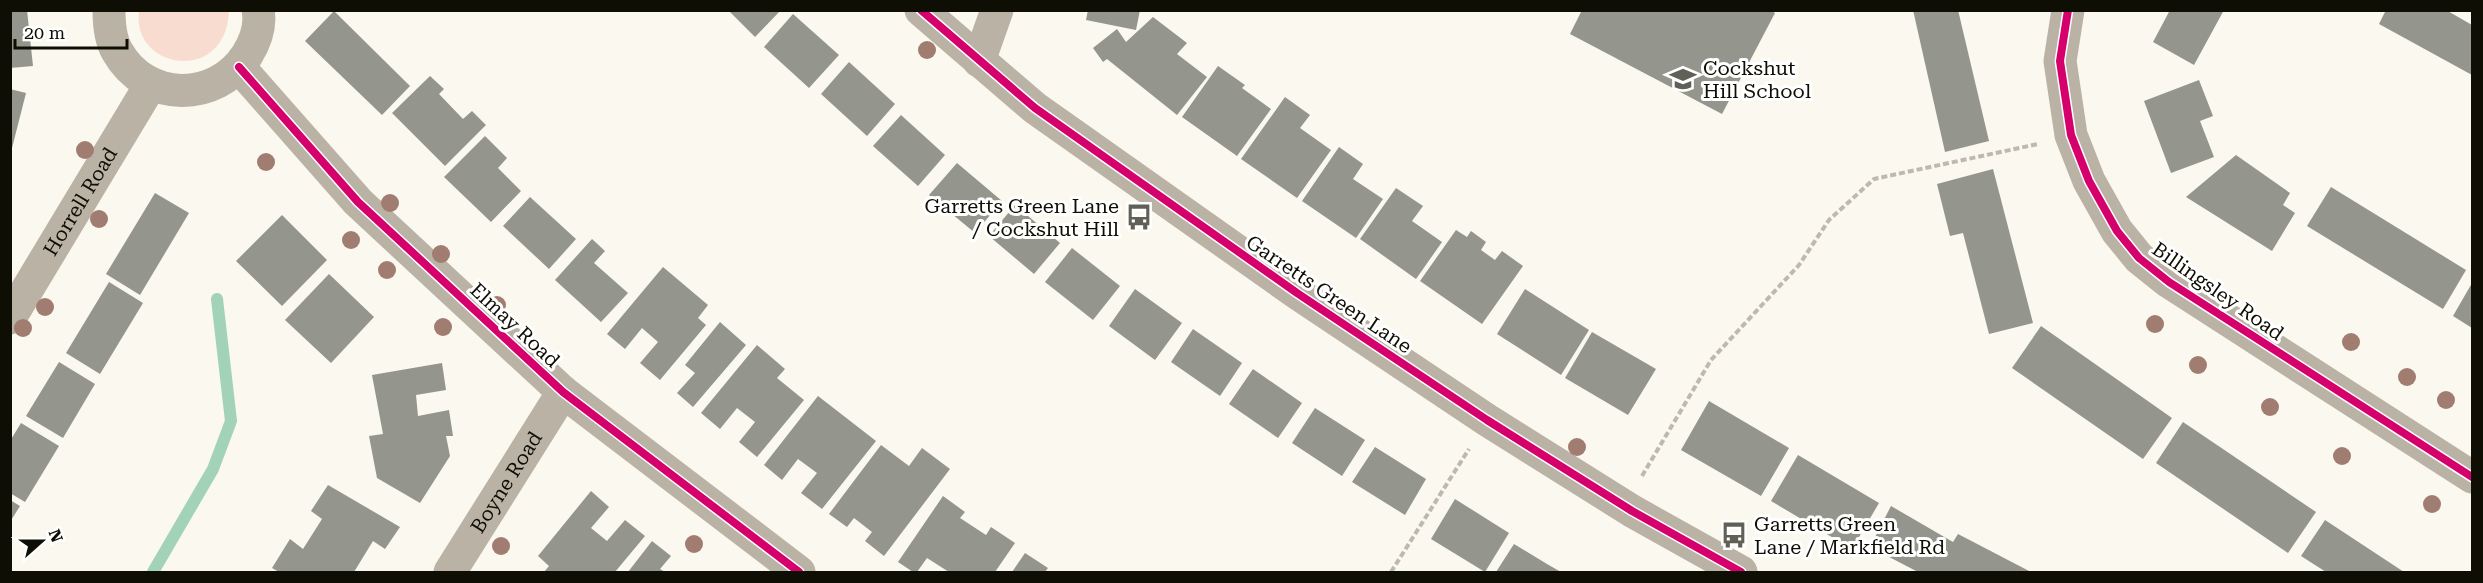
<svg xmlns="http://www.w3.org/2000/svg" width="2483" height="583" font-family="'Roboto Serif',serif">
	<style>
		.green { fill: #f9dcd0 }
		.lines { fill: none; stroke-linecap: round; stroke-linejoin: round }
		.stream { stroke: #a2d3b8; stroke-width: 12 }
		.building { fill: #94958d }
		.path { stroke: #beb8ae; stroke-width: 4; stroke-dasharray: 6 3; stroke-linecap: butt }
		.minor { stroke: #bbb2a6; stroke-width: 33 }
		.cycleway-casing { stroke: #fff; stroke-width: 11 }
		.cycleway { stroke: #d6006c; stroke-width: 8 }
		.tree { fill: #a07d70 }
		.labels { text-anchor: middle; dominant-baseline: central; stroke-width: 6; stroke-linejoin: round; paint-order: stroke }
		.poi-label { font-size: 20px; fill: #0f0e05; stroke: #fff; text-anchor: start }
		.street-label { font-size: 20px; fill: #0f0e05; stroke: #fff }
	</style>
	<rect width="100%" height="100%" fill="#faf8ef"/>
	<!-- green -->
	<path class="green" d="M139,11H229C226,85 131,70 139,11Z"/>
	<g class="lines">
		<!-- stream -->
		<path class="stream" d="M153,572L213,469L231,421L217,299"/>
	</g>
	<!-- building -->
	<g class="building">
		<path d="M10,10H27L33,66L10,68Z"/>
		<path d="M728,10H781L755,37Z"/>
		<path d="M1088,10H1140L1136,30L1086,20Z"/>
		<path d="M1582,10H1770L1775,13L1722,114L1570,34Z"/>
		<path d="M1913,10H1958L1989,141L1945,152Z"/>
		<path d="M2170,10H2224L2194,65L2153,42Z"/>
		<path d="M2386,10H2446L2472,25V75L2379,24Z"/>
		<path d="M334,11L410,86L382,115L305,41Z"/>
		<path d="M793,14L839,55L809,88L764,47Z"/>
		<path d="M1153,17L1187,43L1177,54L1207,77L1177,115L1107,59L1103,62L1093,48L1117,29L1126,42Z"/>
		<path d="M849,62L895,104L867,136L821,94Z"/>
		<path d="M1218,66L1245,85L1242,88L1271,109L1237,156L1182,117Z"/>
		<path d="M430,76L444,89L439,94L463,119L472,111L486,125L445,166L392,113Z"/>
		<path d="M2199,80L2213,116L2200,121L2214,157L2171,173L2144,101Z"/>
		<path d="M10,89L26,93L11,152H10Z"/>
		<path d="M1285,97L1310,115L1300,128L1331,150L1297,198L1241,159Z"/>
		<path d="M901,115L945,155L918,186L873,146Z"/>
		<path d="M485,136L507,158L498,168L521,191L491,222L444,177Z"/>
		<path d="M1339,147L1363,164L1353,179L1383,199L1356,238L1302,201Z"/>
		<path d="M2236,155L2290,193L2283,205L2295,213L2272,251L2186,197Z"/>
		<path d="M957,163L1002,201L975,233L929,195Z"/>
		<path d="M1993,169L2033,323L1989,334L1963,233L1950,236L1937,184Z"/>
		<path d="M2331,187L2466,270L2443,309L2307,226Z"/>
		<path d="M1396,188L1423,206L1412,221L1442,242L1416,279L1360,239Z"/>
		<path d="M155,193L189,213L140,295L106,274Z"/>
		<path d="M530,197L576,239L549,269L503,226Z"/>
		<path d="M1015,205L1060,243L1034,274L989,236Z"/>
		<path d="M282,215L327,260L282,306L236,261Z"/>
		<path d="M1456,230L1467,237L1471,231L1486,242L1481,250L1495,260L1502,251L1523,266L1482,324L1420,281Z"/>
		<path d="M592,239L605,251L594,263L628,293L601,322L555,280Z"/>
		<path d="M1072,248L1120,286L1093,320L1045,282Z"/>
		<path d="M663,267L708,305L698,318L706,325L660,380L640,363L658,342L642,328L625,349L607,334Z"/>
		<path d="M329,274L374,317L331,363L285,320Z"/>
		<path d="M109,282L143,303L100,374L66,353Z"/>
		<path d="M2472,283V328L2453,316Z"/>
		<path d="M1135,289L1182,323L1155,360L1109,326Z"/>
		<path d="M1525,289L1589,330L1561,375L1497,334Z"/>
		<path d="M720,322L746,345L693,407L677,393L695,373L685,365Z"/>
		<path d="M2041,326L2172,418L2143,459L2012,368Z"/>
		<path d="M1193,329L1242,363L1220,396L1171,362Z"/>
		<path d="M1592,332L1656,369L1628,415L1565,378Z"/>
		<path d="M757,345L785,369L777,378L804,400L757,457L739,442L755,422L737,408L720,429L701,413Z"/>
		<path d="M59,362L95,384L63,438L26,416Z"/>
		<path d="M442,363L446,390L416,395L418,416L449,410L453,436H446L450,456L420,503L377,478L369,436L383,434L372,375Z"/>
		<path d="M1253,369L1302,403L1278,438L1229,404Z"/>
		<path d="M818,396L876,441L822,509L801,493L817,473L798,459L782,480L764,465Z"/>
		<path d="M1709,401L1789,448L1761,496L1681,450Z"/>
		<path d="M1315,408L1365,440L1342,476L1292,443Z"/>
		<path d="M2183,422L2316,512L2288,553L2156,463Z"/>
		<path d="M21,423L59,446L25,502L10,493V441Z"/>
		<path d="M881,445L909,466L922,448L950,469L884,556L865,541L872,532L854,518L847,527L829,514Z"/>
		<path d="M1375,447L1426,479L1405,515L1352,482Z"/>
		<path d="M1798,455L1879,503L1852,549L1771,501Z"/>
		<path d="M328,485L400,527L385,549L373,541L354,572H279L272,568L290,539L303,549L322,519L311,511Z"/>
		<path d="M591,491L609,507L591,528L607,541L625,520L645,536L615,572H544L549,566L538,556Z"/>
		<path d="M943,496L965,512L960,518L986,535L991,527L1015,543L995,572H949L927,558L917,572H913L898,562Z"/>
		<path d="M1455,499L1509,533L1485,572L1431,539Z"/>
		<path d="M10,500L20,506L10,522Z"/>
		<path d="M1891,506L1953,542L1958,534L2031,572H1918L1870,547Z"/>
		<path d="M2325,520L2404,572H2326L2301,556Z"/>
		<path d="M652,541L671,556L660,569L665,572H628Z"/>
		<path d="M1514,544L1547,564L1561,572H1496Z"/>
		<path d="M1025,553L1048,568L1045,572H1012Z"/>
	</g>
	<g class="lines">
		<!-- path -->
		<g class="path">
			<path d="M1642,476L1711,360L1799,265L1829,220L1874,179L2038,144"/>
			<path d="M1391,572L1469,449"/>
		</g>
		<!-- minor -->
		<g class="minor">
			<path d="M109,10C109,24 110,39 117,51C146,103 216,103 247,55C255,42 261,25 258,10"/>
			<path d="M921,10L1035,108L1297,293L1487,420L1632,511L1741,572"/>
			<path d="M2068,10L2060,61L2071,135L2089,181L2117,231L2139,258L2169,282L2472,477"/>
			<path d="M979,61L997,10"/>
			<path d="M239,67L358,202L563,392L799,572"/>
			<path id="s1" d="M10,318L151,84"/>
			<path id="s2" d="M450,572L563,392"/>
		</g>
		<!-- cycleway casing -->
		<g class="cycleway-casing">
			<g id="cycleway">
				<path d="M921,10L1035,108L1297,293L1487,420L1632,511L1741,572"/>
				<path d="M2068,10L2060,61L2071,135L2089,181L2117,231L2139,258L2169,282L2472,477"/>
				<path d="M239,67L358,202L563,392L799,572"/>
			</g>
		</g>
		<!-- cycleway -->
		<use href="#cycleway" class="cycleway"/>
	</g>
	<!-- trees -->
	<g class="tree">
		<circle cx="927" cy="50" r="9"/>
		<circle cx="85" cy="150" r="9"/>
		<circle cx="266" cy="162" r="9"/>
		<circle cx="390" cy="203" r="9"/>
		<circle cx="99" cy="219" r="9"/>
		<circle cx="351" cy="240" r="9"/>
		<circle cx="441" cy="254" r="9"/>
		<circle cx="387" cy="270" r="9"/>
		<circle cx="497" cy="305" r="9"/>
		<circle cx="45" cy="307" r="9"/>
		<circle cx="2155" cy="324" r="9"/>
		<circle cx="443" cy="327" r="9"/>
		<circle cx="23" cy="328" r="9"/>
		<circle cx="2351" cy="342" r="9"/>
		<circle cx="2198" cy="365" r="9"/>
		<circle cx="2407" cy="377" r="9"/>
		<circle cx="2446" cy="400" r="9"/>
		<circle cx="2270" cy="407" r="9"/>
		<circle cx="1577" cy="447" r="9"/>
		<circle cx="2342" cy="456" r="9"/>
		<circle cx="2432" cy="504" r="9"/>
		<circle cx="694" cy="544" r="9"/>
		<circle cx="501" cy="546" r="9"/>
	</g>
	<!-- icons -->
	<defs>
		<g id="school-bare" transform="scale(2.07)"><path d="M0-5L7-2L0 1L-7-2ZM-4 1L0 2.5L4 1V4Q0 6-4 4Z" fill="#616057" stroke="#fff" stroke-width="2.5" paint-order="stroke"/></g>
		<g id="bus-bare" transform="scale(2.07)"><path d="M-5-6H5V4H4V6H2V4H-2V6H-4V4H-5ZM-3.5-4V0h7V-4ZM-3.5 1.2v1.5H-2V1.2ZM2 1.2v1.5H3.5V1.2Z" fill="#616057" stroke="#fff" stroke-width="2.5" paint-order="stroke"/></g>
	</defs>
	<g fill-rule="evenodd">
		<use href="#school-bare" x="1683" y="79"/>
		<use href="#bus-bare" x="1139" y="217"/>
		<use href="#bus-bare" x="1734" y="535"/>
	</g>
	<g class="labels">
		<!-- poi labels -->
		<g class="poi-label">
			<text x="1703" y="68">Cockshut<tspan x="1703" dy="23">Hill School</tspan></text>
			<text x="1119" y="206" text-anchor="end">Garretts Green Lane<tspan x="1119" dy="23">/ Cockshut Hill</tspan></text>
			<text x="1754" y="524">Garretts Green<tspan x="1754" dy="23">Lane / Markfield Rd</tspan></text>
		</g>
		<!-- street labels -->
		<g class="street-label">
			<text stroke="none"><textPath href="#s1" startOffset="136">Horrell Road</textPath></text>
			<text transform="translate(2218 291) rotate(35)">Billingsley Road</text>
			<text transform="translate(1329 294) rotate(34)">Garretts Green Lane</text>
			<text transform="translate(515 325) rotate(43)">Elmay Road</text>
			<text stroke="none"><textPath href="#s2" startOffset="106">Boyne Road</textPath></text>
		</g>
	</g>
	<!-- border -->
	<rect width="2483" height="583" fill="none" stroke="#0f0e05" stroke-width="24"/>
	<!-- north arrow -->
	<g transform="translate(42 541) rotate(69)" stroke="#ffffff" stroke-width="4.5" paint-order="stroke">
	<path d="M0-4.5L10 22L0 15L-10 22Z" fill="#0f0e05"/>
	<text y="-9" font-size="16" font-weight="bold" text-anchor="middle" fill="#0f0e05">N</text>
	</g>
	<!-- scale -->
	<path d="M15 39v9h112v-9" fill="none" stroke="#0f0e05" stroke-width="3"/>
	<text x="24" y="39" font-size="18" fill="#0f0e05" stroke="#ffffff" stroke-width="4.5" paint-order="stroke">20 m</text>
</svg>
